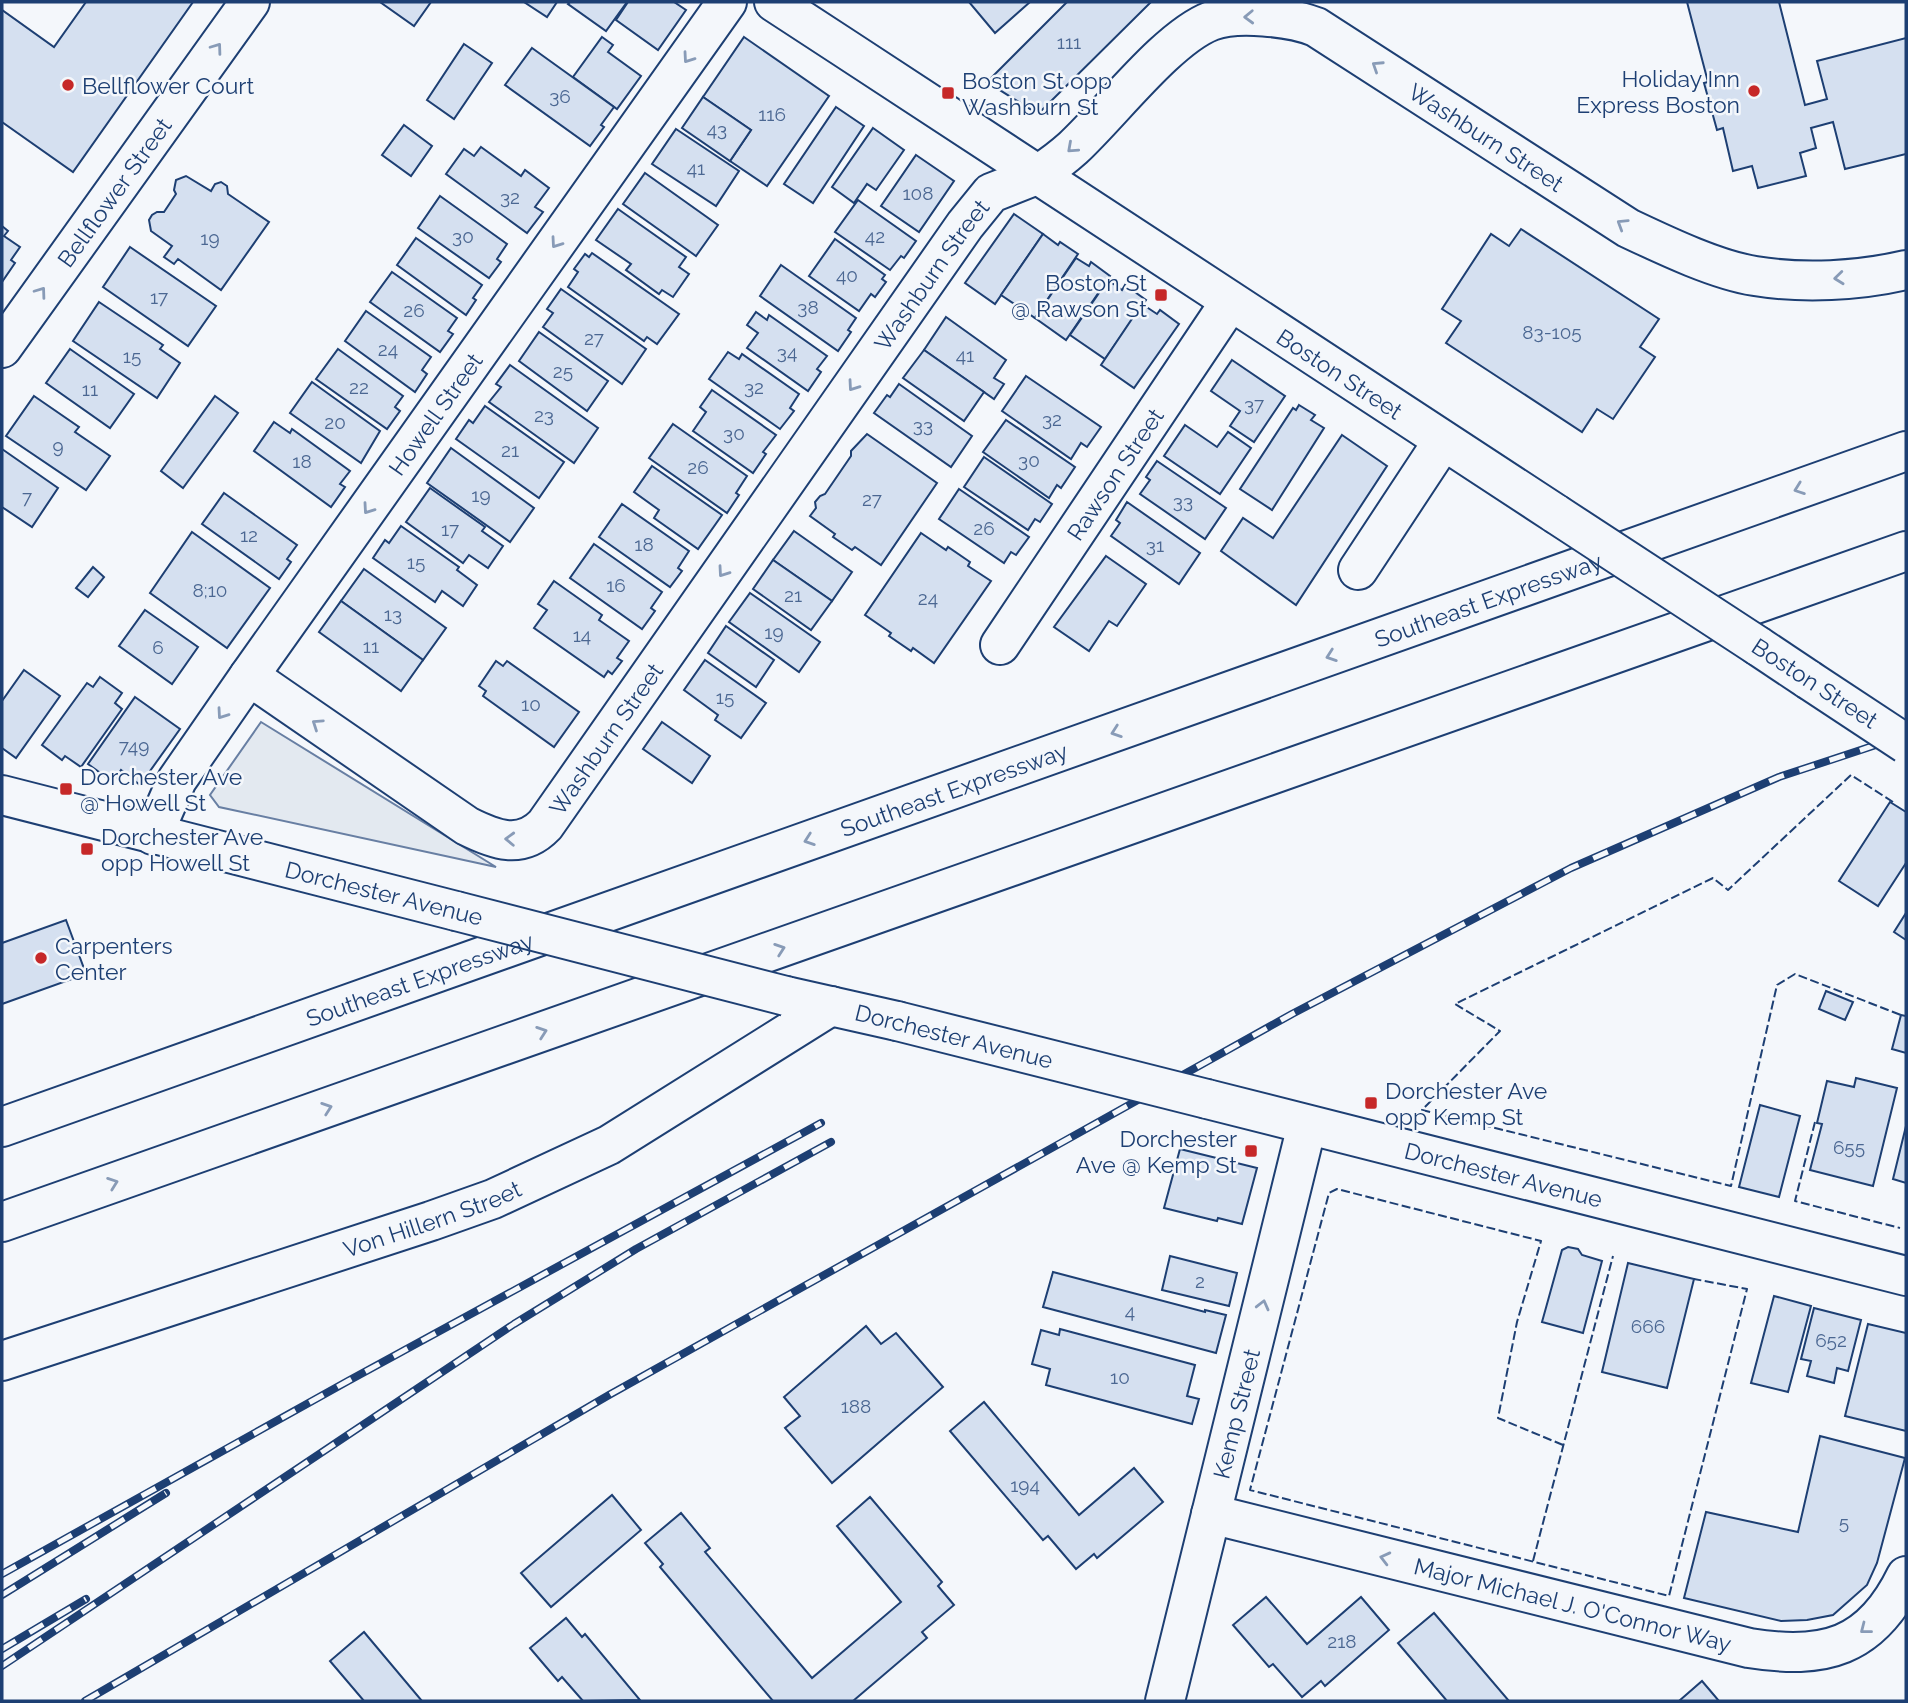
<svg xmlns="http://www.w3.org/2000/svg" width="1908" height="1703" font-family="Raleway,sans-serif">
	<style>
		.green { fill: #e3e9f0; stroke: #687fa3; stroke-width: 2 }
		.building { fill: #d5e0f0; stroke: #1d3f73; stroke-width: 2 }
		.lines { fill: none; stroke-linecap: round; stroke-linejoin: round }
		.minor-casing { stroke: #1d3f73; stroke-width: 42 }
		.major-casing { stroke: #1d3f73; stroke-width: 42 }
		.highway-casing { stroke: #1d3f73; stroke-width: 42 }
		.minor { stroke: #f4f7fb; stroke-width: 38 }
		.major { stroke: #f4f7fb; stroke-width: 38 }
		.highway { stroke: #f4f7fb; stroke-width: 38 }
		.rail-casing { stroke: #1d3f73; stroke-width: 8 }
		.rail { stroke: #f4f7fb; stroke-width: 5; stroke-dasharray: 16; stroke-linecap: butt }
		.major-bridge-casing { stroke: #1d3f73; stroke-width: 42; stroke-linecap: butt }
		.major-bridge { stroke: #f4f7fb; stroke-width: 38 }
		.fence { stroke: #1d3f73; stroke-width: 2; stroke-dasharray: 9 3.5; stroke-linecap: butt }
		.oneway { stroke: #889bb7 }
		.poi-dot { fill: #c62828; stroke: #f4f7fb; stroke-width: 2.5 }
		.labels { text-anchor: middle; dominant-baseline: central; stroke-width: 5; stroke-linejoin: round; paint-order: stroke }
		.number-label { font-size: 19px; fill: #4b6792 }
		.poi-label { font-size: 23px; fill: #1d3f73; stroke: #f4f7fb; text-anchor: start }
		.street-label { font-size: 23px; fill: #1d3f73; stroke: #f4f7fb }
	</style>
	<rect width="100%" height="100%" fill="#f4f7fb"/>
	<!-- green -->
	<path class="green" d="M261,722L496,867L219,807L210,795Z"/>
	<!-- building -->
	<g class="building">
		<path d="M86,2H193L73,172L2,122V10L54,47Z"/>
		<path d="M380,2H431L414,26Z"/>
		<path d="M524,2H557L547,17Z"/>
		<path d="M570,2H627L606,31L568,4Z"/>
		<path d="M628,2H674L686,10L658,50L616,20Z"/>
		<path d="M969,2H1030L995,33Z"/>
		<path d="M1067,2H1151L1038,114L987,82Z"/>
		<path d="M1687,2H1779L1805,105L1827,99L1817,61L1906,38V154L1845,169L1833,122L1811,128L1816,148L1800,153L1806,176L1758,188L1752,166L1733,171L1723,128L1717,130L1704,83L1708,82Z"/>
		<path d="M602,37L613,45L608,52L641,76L617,109L573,77Z"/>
		<path d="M744,37L829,96L767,186L730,161L751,130L703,97Z"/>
		<path d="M464,44L492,63L454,119L427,100Z"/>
		<path d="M532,48L614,107L601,125L604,127L590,146L505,85Z"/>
		<path d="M703,97L751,130L730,161L682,128Z"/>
		<path d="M836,107L864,126L813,203L784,184Z"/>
		<path d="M404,125L432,146L411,176L382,155Z"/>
		<path d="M873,128L904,150L876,190L867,184L854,203L832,187Z"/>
		<path d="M676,129L739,171L716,206L652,164Z"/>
		<path d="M481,147L521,176L525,170L549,188L535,207L543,212L527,233L446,174L464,149L474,156Z"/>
		<path d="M916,155L954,181L919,232L881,206Z"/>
		<path d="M645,173L718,225L696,256L623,204Z"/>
		<path d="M186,176L211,191L215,184L221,182L227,186L228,194L269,222L221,290L178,259L174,264L164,257L172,246L151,231L149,220L152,215L157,212H164L176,194L174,190L176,180Z"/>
		<path d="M440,196L507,244L497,259L501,262L489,278L418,228Z"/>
		<path d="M858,200L916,241L904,258L901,256L890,270L835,232Z"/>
		<path d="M618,209L686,257L679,267L689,274L673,297L662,290L659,294L626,270L631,264L596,240Z"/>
		<path d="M1014,214L1043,234L995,304L965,283Z"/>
		<path d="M2,226L8,231L4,236L20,247L11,260L15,263L2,282Z"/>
		<path d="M1521,229L1659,319L1640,347L1655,357L1613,419L1597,409L1582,432L1446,343L1461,321L1442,309L1491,234L1509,246Z"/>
		<path d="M1043,234L1058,245L1060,242L1078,254L1035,318L1001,295Z"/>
		<path d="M416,238L482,285L473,298L476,300L466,315L397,265Z"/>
		<path d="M835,239L885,275L882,279L886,282L875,297L871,294L859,311L809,276Z"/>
		<path d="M130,247L216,306L188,346L103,287Z"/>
		<path d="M592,253L679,314L657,344L647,337L644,341L568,287L578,272L574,269L585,254L589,257Z"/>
		<path d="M1076,258L1089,266L1091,262L1110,276L1066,340L1035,318Z"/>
		<path d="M781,265L856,318L848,330L851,332L838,351L760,296Z"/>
		<path d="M392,272L457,318L448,331L453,334L440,352L370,302Z"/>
		<path d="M1108,280L1122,290L1125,285L1146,300L1105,359L1070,335Z"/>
		<path d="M561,289L646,349L622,384L543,327L553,313L547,309Z"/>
		<path d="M99,302L163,345L160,349L180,363L157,398L73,341Z"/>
		<path d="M1142,304L1157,314L1160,310L1179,324L1134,388L1101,365Z"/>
		<path d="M366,311L431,357L422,370L427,374L415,392L345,341Z"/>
		<path d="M756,312L767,320L769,315L827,356L817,369L821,372L808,391L747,348L758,333L747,325Z"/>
		<path d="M946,317L1006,360L994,378L1004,384L994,399L924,350Z"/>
		<path d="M539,332L608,381L587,411L519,361Z"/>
		<path d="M70,349L134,394L110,428L46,383Z"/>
		<path d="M338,349L403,396L395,407L400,411L387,429L316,379Z"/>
		<path d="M924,350L984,392L964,421L903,378Z"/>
		<path d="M728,352L739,359L742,354L799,394L790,408L794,411L780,429L709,379Z"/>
		<path d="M1232,360L1285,396L1254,442L1230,426L1240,411L1211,391Z"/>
		<path d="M510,365L598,428L574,463L489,402L501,387L496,384Z"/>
		<path d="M1026,376L1101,427L1087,447L1081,443L1071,459L1002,411Z"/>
		<path d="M312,382L380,431L361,463L290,413Z"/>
		<path d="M899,384L972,436L951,467L874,413L887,395L890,397Z"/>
		<path d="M712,390L776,435L763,452L766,454L753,473L693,431L706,412L700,407Z"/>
		<path d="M34,396L79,427L75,432L110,456L86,490L6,436Z"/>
		<path d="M215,396L238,413L183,488L161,471Z"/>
		<path d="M1299,405L1315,415L1311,420L1324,428L1272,510L1240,489L1293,408L1296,410Z"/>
		<path d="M485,406L564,462L539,498L456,439L469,420L473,423Z"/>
		<path d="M1006,420L1075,467L1061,488L1057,485L1049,498L983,452Z"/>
		<path d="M274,422L290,433L292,429L350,471L340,484L345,487L331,507L254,451Z"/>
		<path d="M673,424L747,476L736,493L739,495L727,513L649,458Z"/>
		<path d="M1185,425L1217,447L1228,432L1251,448L1220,494L1164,456Z"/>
		<path d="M867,434L937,483L881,565L855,547L852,550L833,537L835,534L810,516L816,508L815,502L820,496L825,494L851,456V451Z"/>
		<path d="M1342,435L1387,466L1296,605L1221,551L1243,518L1273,538Z"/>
		<path d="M451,448L534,508L510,542L427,483Z"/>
		<path d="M2,449L58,488L32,527L2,507Z"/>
		<path d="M984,457L1052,504L1040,522L1035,519L1028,530L964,487Z"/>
		<path d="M1157,461L1226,508L1205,539L1140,494L1150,480L1146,477Z"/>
		<path d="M652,466L722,515L698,549L654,518L659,510L634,492Z"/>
		<path d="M430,488L485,527L482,531L503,546L488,568L469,555L463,563L406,522Z"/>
		<path d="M959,489L1029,537L1016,555L1011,552L1004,563L939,519Z"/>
		<path d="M224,493L297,545L287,559L291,562L279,579L202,524Z"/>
		<path d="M1127,502L1200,553L1179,584L1111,536L1120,523L1116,520Z"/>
		<path d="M622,504L689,551L678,568L682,571L670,587L599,537Z"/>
		<path d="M401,526L459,567L457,570L477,585L463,606L442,591L435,602L373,558L385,540L389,543Z"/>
		<path d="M794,531L852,572L832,601L773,560Z"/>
		<path d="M192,532L270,588L227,648L150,593Z"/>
		<path d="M921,533L946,550L948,547L970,562L968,566L991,581L934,663L913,648L911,651L889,636L891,633L865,615Z"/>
		<path d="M594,544L662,592L651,608L655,611L642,629L570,578Z"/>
		<path d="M1106,556L1146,584L1117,626L1109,621L1089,651L1054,627Z"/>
		<path d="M773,560L832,601L811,630L753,589Z"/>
		<path d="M93,567L104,577L88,597L76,588Z"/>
		<path d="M364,569L446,628L423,660L341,601Z"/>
		<path d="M554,581L602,615L599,620L629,641L617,658L622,661L612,674L608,671L604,677L534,628L547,610L538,604Z"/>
		<path d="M750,593L820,642L799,672L729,622Z"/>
		<path d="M341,601L423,660L401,691L319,632Z"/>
		<path d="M145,610L198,647L172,684L119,646Z"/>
		<path d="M726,626L774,660L756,687L708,653Z"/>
		<path d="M705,660L766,703L741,738L715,720L718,715L684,690Z"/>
		<path d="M496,661L503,666L507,661L579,712L554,747L483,696L486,691L479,686Z"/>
		<path d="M24,670L60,696L16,758L2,748V701Z"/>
		<path d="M100,677L122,693L115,703L122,709L81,767L65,756L62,760L42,745L87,683L93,687Z"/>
		<path d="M135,697L180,729L140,785L121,770L113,782L88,764Z"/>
		<path d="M662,722L710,756L692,783L643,749Z"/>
		<path d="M1890,802L1906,812V863L1878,906L1839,881Z"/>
		<path d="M1906,913V940L1894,932Z"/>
		<path d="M66,920L86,974L2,1004V943Z"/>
		<path d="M1826,991L1853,1002L1845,1020L1819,1009Z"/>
		<path d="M1901,1015L1906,1016V1053L1892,1049Z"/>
		<path d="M1856,1078L1897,1088L1873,1186L1810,1170L1822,1124L1817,1123L1827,1081L1854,1087Z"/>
		<path d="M1760,1105L1800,1116L1779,1197L1739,1187Z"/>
		<path d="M1906,1126V1183L1893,1179Z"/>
		<path d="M1180,1149L1257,1168L1242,1224L1218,1218L1217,1221L1164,1208Z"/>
		<path d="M1568,1247L1578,1249L1582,1255L1602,1261L1583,1333L1542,1322L1562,1250Z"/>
		<path d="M1170,1256L1237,1273L1229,1306L1162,1290Z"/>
		<path d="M1628,1263L1694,1279L1667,1388L1602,1372Z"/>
		<path d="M1053,1272L1205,1312V1310L1226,1315L1216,1353L1043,1307Z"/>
		<path d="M1774,1296L1811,1306L1788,1392L1751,1383Z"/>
		<path d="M1814,1308L1861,1320L1848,1371L1837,1368L1834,1383L1807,1376L1811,1361L1801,1359Z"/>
		<path d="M1868,1324L1906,1333V1431L1845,1416Z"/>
		<path d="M866,1326L881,1344L896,1333L943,1387L832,1483L785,1428L800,1416L784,1397Z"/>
		<path d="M1060,1329L1195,1365L1187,1396L1199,1399L1192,1424L1046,1385L1050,1369L1032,1364L1041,1330L1059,1335Z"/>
		<path d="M984,1402L1079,1515L1134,1468L1163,1502L1097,1558L1094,1554L1076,1569L1048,1536L1043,1540L950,1431Z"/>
		<path d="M1820,1436L1905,1458L1877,1563L1867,1585L1833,1615L1807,1620L1781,1621L1684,1598L1706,1512L1798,1532Z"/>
		<path d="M612,1495L641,1530L551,1607L521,1573Z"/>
		<path d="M870,1497L942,1582L938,1586L954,1605L922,1632L927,1638L853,1701H773L660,1567L663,1564L645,1543L681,1513L710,1548L705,1552L812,1678L901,1602L837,1526Z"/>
		<path d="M1266,1597L1307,1644L1361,1597L1389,1630L1325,1686L1321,1681L1302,1697L1273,1664L1269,1667L1233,1625Z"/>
		<path d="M1434,1613L1509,1701H1447L1398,1643Z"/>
		<path d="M566,1618L582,1637L585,1634L640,1700L583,1701L562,1677L558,1681L530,1648Z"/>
		<path d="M364,1632L422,1701H364L330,1661Z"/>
		<path d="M1702,1681L1719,1701H1679Z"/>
	</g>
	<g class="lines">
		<!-- minor casing -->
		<g class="minor-casing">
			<g id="minor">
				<path id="s1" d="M2,348L250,2"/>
				<path d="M1358,570L1443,441"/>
				<path id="s2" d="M1000,645L1230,302"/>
				<path id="s3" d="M249,676L467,826C495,840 521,850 545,825L965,225L991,193L1039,174"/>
				<path id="s4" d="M153,835L177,780L249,676L727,2"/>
				<path id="s5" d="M2,1361L431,1221L493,1199L609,1145L831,1006"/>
				<path id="s6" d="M1211,1514L1749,1648C1824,1660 1871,1648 1906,1576"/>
				<path id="s7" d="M1165,1701L1307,1125"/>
			</g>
		</g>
		<!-- major casing -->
		<g class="major-casing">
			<g id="major">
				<path id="s8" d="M774,2C1035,172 1294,345 1556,514"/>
				<path id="s9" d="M1039,174C1051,166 1063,157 1073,148C1110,114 1167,38 1211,21C1237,11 1291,17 1316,27L1628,228C1664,245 1716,270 1755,276C1803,284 1859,281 1906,270"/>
				<path d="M1758,646L1809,680"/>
				<path d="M2,795L456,911"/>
				<path d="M786,996L897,1021"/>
				<path id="s10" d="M1207,1099L1906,1276"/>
			</g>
		</g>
		<!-- highway casing -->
		<g class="highway-casing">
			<g id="highway">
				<path id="s11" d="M2,1127L1906,451"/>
				<path d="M2,1222L1906,551"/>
			</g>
		</g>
		<!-- minor -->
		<use href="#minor" class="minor"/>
		<!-- major -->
		<use href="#major" class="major"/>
		<!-- highway -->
		<use href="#highway" class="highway"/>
		<!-- rail casing -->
		<g class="rail-casing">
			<g id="rail">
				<path d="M2,1574L348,1381L821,1123"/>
				<path d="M2,1595L166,1493"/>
				<path d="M2,1649L86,1599"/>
				<path d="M2,1666L514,1324L636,1249L831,1142"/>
				<path d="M85,1701L609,1395L1292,1014L1571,868L1779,777L1906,735"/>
			</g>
		</g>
		<!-- rail -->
		<use href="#rail" class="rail"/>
		<!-- major-bridge casing -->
		<g class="major-bridge-casing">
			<g id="major-bridge">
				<path d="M1556,514L1758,646"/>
				<path d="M1809,680L1906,744"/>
				<path d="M456,911L786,996"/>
				<path d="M897,1021L1207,1099"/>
			</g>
		</g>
		<!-- major-bridge -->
		<use href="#major-bridge" class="major-bridge"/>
		<!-- fence -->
		<g class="fence">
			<path d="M1893,802L1851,775L1728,890L1713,878L1455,1004L1500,1031L1422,1110L1731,1186L1777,985L1795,974L1901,1015"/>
			<path d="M1815,1122L1795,1201L1900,1228"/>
			<path d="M1563,1445L1498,1418L1517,1322L1541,1241L1337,1189L1329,1193L1250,1490L1669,1596L1747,1289L1694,1279"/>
			<path d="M1533,1561L1613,1256"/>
		</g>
	</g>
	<!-- one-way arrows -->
	<defs><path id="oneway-chevron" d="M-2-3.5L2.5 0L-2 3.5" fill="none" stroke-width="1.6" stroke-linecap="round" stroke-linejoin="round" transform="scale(1.75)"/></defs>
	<g class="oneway">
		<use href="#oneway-chevron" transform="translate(1249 17) rotate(178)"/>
		<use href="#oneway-chevron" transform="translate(217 48) rotate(-54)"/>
		<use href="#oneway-chevron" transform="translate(688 58) rotate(125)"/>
		<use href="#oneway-chevron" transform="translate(1377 66) rotate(-147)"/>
		<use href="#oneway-chevron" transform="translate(1072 148) rotate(138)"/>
		<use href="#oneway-chevron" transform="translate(1622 224) rotate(-148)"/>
		<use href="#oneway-chevron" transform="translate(556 243) rotate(125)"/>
		<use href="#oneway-chevron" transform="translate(1839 278) rotate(174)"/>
		<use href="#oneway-chevron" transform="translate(41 292) rotate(-54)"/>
		<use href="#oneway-chevron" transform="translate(853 386) rotate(125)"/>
		<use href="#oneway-chevron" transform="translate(1799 489) rotate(160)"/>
		<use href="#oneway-chevron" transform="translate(368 509) rotate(125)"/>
		<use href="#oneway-chevron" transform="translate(723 572) rotate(125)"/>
		<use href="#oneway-chevron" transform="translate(1331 656) rotate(161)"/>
		<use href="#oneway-chevron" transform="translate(222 714) rotate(125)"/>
		<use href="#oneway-chevron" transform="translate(317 724) rotate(-146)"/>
		<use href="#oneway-chevron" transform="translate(1116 732) rotate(161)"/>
		<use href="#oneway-chevron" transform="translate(510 839) rotate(-178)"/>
		<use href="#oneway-chevron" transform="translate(809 840) rotate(161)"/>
		<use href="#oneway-chevron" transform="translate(780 949) rotate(-19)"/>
		<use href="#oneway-chevron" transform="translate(542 1032) rotate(-19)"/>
		<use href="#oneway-chevron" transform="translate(327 1108) rotate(-19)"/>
		<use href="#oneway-chevron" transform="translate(113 1183) rotate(-20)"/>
		<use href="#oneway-chevron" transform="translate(1263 1305) rotate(-76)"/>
		<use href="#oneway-chevron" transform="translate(1385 1558) rotate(-166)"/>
		<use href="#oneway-chevron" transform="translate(1865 1629) rotate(142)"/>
	</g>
	<!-- markers -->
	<g class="poi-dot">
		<circle cx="68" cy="85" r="7"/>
		<circle cx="1754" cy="91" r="7"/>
		<rect x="941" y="86" width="14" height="14" rx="3.5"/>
		<rect x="1154" y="288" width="14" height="14" rx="3.5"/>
		<rect x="59" y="782" width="14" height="14" rx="3.5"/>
		<rect x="80" y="842" width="14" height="14" rx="3.5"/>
		<circle cx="41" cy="958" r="7"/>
		<rect x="1364" y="1096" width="14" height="14" rx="3.5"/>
		<rect x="1244" y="1144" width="14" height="14" rx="3.5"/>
	</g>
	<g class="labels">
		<!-- number labels -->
		<g class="number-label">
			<text x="1069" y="42">111</text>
			<text x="560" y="96">36</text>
			<text x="772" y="114">116</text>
			<text x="717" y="129">43</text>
			<text x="696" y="168">41</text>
			<text x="918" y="193">108</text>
			<text x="510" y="197">32</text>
			<text x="463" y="236">30</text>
			<text x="875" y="236">42</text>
			<text x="210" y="238">19</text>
			<text x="847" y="275">40</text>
			<text x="159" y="297">17</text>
			<text x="808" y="307">38</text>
			<text x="414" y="310">26</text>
			<text x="1552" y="332">83-105</text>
			<text x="594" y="338">27</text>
			<text x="388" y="349">24</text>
			<text x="787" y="352">34</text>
			<text x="965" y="355">41</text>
			<text x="132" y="356">15</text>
			<text x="563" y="371">25</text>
			<text x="359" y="387">22</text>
			<text x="754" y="387">32</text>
			<text x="90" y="389">11</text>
			<text x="1254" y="404">37</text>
			<text x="544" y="415">23</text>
			<text x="1052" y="419">32</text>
			<text x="335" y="422">20</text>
			<text x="923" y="425">33</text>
			<text x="734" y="433">30</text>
			<text x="58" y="446">9</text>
			<text x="510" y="450">21</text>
			<text x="1029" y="460">30</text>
			<text x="302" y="461">18</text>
			<text x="698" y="467">26</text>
			<text x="481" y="495">19</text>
			<text x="27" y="497">7</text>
			<text x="872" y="499">27</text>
			<text x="1183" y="501">33</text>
			<text x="984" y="528">26</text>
			<text x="450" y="529">17</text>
			<text x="249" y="535">12</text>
			<text x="644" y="544">18</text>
			<text x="1155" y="545">31</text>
			<text x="416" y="562">15</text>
			<text x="616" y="585">16</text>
			<text x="210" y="590">8;10</text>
			<text x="793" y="595">21</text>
			<text x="928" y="598">24</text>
			<text x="393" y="614">13</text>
			<text x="774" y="632">19</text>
			<text x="582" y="635">14</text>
			<text x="371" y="646">11</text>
			<text x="158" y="647">6</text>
			<text x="725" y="697">15</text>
			<text x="531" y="704">10</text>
			<text x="134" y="746">749</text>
			<text x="1849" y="1147">655</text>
			<text x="1200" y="1281">2</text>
			<text x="1130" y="1311">4</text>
			<text x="1648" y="1326">666</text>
			<text x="1831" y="1340">652</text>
			<text x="1120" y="1377">10</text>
			<text x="856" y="1406">188</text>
			<text x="1025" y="1485">194</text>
			<text x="1844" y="1522">5</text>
			<text x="1342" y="1641">218</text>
		</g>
		<!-- poi labels -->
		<g class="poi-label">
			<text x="1740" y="78" text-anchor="end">Holiday Inn<tspan x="1740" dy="26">Express Boston</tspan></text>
			<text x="962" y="80">Boston St opp<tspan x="962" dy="26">Washburn St</tspan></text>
			<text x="82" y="85">Bellflower Court</text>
			<text x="1147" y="282" text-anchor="end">Boston St<tspan x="1147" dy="26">@ Rawson St</tspan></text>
			<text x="80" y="776">Dorchester Ave<tspan x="80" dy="26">@ Howell St</tspan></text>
			<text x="101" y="836">Dorchester Ave<tspan x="101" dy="26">opp Howell St</tspan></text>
			<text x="55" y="945">Carpenters<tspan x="55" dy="26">Center</tspan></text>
			<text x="1385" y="1090">Dorchester Ave<tspan x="1385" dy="26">opp Kemp St</tspan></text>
			<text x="1237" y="1138" text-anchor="end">Dorchester<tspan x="1237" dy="26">Ave @ Kemp St</tspan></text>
		</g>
		<!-- street labels -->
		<g class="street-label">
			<text stroke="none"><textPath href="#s9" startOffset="541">Washburn Street</textPath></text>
			<text stroke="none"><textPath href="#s1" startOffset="192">Bellflower Street</textPath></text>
			<text stroke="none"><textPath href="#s3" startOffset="1022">Washburn Street</textPath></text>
			<text stroke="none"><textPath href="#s8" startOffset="677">Boston Street</textPath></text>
			<text stroke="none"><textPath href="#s4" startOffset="508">Howell Street</textPath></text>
			<text stroke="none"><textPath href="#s2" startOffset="206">Rawson Street</textPath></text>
			<text stroke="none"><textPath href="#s11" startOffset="1577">Southeast Expressway</textPath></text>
			<text transform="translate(1815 683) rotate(33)">Boston Street</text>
			<text stroke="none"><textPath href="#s3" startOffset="455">Washburn Street</textPath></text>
			<text stroke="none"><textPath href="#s11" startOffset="1010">Southeast Expressway</textPath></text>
			<text transform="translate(384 893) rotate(14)">Dorchester Avenue</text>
			<text stroke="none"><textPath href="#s11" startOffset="443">Southeast Expressway</textPath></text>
			<text transform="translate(954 1036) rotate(14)">Dorchester Avenue</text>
			<text stroke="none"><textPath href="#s10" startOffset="306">Dorchester Avenue</textPath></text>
			<text stroke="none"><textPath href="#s5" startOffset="453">Von Hillern Street</textPath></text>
			<text stroke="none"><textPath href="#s7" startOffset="296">Kemp Street</textPath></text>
			<text stroke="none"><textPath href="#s6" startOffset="373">Major Michael J. O'Connor Way</textPath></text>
		</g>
	</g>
	<!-- border -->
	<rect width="1908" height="1703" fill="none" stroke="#1d3f73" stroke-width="7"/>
</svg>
